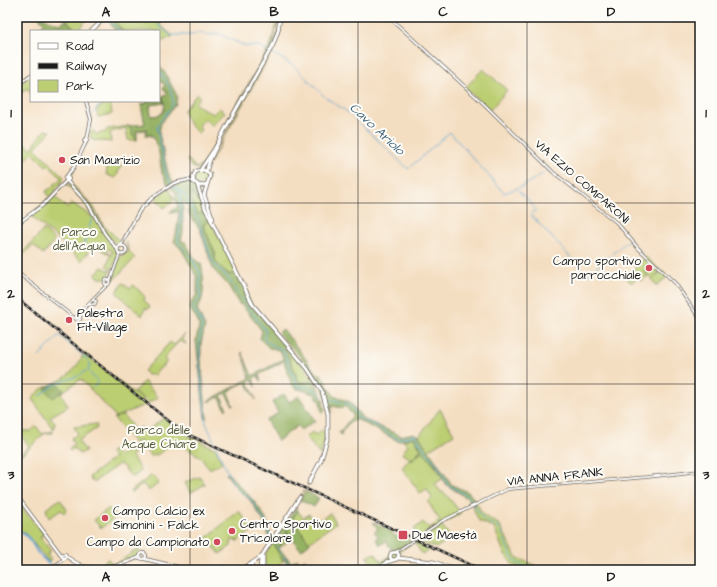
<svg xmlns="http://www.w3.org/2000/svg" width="717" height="587" font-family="'Architects Daughter',sans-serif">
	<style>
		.green { fill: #bcce72; stroke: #6c7547 }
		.forest { fill: #95b164; stroke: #586640 }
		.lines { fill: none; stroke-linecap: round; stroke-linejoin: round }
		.stream { stroke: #5da4d3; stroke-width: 1 }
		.canal { stroke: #5da4d3; stroke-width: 2 }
		.primary-tunnel { stroke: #c9b7a0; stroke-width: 3; stroke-dasharray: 3 1.5; stroke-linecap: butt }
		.tertiary-casing { stroke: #686056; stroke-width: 3.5 }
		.secondary-casing { stroke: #686056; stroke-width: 4 }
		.primary-casing { stroke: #686056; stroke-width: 4.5 }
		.tertiary { stroke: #fff; stroke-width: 2 }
		.secondary { stroke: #fff; stroke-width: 2.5 }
		.primary { stroke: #fff; stroke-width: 3 }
		.rail-casing { stroke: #1c1c1c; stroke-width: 2.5 }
		.rail { stroke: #fdfcf7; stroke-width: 1; stroke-dasharray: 3; stroke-linecap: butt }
		.grid { fill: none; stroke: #1c1c1c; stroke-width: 1; stroke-opacity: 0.55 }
		.poi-dot { fill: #d1495b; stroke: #fdfcf7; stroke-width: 1.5 }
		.labels { text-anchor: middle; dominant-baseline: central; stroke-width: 4; stroke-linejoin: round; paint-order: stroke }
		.poi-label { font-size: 12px; fill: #1c1c1c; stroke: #fdfcf7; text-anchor: start }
		.street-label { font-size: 12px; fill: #1c1c1c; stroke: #fdfcf7 }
		.park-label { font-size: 12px; fill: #545a3a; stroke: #fdfcf7 }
		.water-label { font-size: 13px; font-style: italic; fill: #3c6078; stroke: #fdfcf7 }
		.neatline { fill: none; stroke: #1c1c1c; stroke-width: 1.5 }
		.grid-label { font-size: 13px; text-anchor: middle; font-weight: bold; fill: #1c1c1c }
	</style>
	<rect width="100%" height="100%" fill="#fdfcf7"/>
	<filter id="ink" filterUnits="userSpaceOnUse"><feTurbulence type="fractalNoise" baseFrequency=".025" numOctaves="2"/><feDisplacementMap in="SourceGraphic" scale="8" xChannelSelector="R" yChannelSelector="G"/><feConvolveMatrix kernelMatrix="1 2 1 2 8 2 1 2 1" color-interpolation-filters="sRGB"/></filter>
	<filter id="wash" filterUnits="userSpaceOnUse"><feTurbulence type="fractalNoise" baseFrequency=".012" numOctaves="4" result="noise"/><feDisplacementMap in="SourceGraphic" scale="16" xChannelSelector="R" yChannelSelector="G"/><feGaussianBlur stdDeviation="0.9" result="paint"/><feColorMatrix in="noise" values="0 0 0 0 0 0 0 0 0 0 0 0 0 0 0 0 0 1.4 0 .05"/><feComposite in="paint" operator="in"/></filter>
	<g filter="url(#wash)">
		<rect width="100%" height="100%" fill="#f4dec1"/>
		<!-- green -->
		<g class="green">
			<path d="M64,17H89L77,31Z"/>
			<path d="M111,17H158L161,26L173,36L159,43V31H123Z"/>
			<path d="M278,17H279L273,42L217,143L201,168L197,169L191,166L187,160L188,159L196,168L203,165L268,49L274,36Z"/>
			<path d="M281,17L280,32L274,48L210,163L279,33Z"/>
			<path d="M483,69L507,90L490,110L465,88Z"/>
			<path d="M31,76V92L26,88L22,93L17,87Z"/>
			<path d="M159,90L164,103L150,105L151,116L159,115L153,132L146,137V130L137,131V140H128L126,128L110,132L111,142L92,140L90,135L91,131H94L95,134L106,132L107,129L145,124L141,104L147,103L146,101H159Z"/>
			<path d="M197,94L200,96L195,104L213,114L219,108L225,112L212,126L205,119L198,126L201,130L198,133L190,125L183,111Z"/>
			<path d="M107,101H110L112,114L98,117L96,110Z"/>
			<path d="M45,130L51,131L35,148L64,177L62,182L49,198L46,191L50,189L61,178L48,165L46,166L33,153L22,163L26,168L23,171L17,168V150L25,144L31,149Z"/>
			<path d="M109,159L122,165L118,171V174L114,178L106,174Z"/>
			<path d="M74,169L75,170L70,178L71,183L93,206L104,226L121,242L123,241L121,244L116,243L107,235L93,209L71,184L70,176Z"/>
			<circle cx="201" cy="178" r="7"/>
			<path d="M66,182L88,205L116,249L118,256L107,278H99L94,272L96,274L102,267L110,271V269L107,266L112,251L109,249L107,251L110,255L95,245L81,261L63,243L32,217V215L54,196L67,208L72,203L94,218L82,200L65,183Z"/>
			<path d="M169,188L174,200L164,208L155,197Z"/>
			<path d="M192,194L198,202L201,201L206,212L198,214L189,195Z"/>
			<path d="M210,220L236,272L231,275L222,269L215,261V253L203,225Z"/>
			<path d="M44,229L55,241L43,254L33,245L19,259H17Z"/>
			<path d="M126,242L130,253L135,258L111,283V278L120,257L128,251Z"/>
			<path d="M646,257L660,270L654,278L662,271L667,277L657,286L652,280L653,279L642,270L648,276L641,281L638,277L631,283L626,277Z"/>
			<path d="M123,283L130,288L134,285L145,297L144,300L150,307L148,309L145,308L142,316L116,292Z"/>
			<path d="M185,334L182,338L186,344L180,341L167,354L168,355L164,359L167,362L155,373L156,375L154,377L151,374L148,376L144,371L170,342L174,345Z"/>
			<path d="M285,345L314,379L308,382H299L285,348Z"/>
			<path d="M84,353L147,404L116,417L81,379L61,393L68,406L50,417L55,423L54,430L32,399C40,387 49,386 61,380C72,374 79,364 84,353Z"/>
			<path d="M144,381L158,398L148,403L144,398L143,399L134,392Z"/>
			<path d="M440,409L454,434L428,450L419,436Z"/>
			<path d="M123,415L135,430L141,427L145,432L164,418L189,436L216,449L222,463L209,469L202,458L180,444L176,447L172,444L157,455L155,454L151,457L139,441L135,444L114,418Z"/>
			<path d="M96,424L97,428L78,441L86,451L79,454L74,448L70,451L68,449L74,444L71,438L78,434L74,427Z"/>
			<path d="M36,426L42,434L53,431V433H45L25,452L17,457L29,446L20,434L22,431H31Z"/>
			<path d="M322,430L326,434L320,455L306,437L312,432L316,435Z"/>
			<path d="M413,437L421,449L410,461L421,450L427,455L442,476V479L435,484L442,493L444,492L461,513L441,524L451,538L436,548L415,539L419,536L414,529L423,522L429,528L440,521L428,502L432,498L427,489L420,493L402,468L410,458L402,454L408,445L403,441Z"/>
			<path d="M132,446L136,451L131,455L141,471L132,478L123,466L119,464L94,482L90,480H92L89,477L114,458L110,452L114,450L119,456Z"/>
			<path d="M152,475L159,483L149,491L143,484L132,493L131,491Z"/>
			<path d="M200,477L205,484L190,493L185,482Z"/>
			<path d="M60,499L67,510L64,513L61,510L49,518L46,509Z"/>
			<path d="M21,504V507L44,534L40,537L51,551L47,554L51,560L49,562L23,531L17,534V507Z"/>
			<path d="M477,504L483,515L500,525L516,557L545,570H524L513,565L504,553L496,532L493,527L479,521L472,506Z"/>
			<path d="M109,508L116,517L101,528L94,520Z"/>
			<path d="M239,511L253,530L238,541L232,540L231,546L220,554L206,538Z"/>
			<path d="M298,511L303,518L309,514L315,523L330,513L336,523L309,542L296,524L285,529L292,538L279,548L287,533L285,528Z"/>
			<path d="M412,541L431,549L422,554L414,542L397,553V558H391L380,570H375L376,568L367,557L375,553L381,562L392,553Z"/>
			<path d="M272,542L283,561L275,570H264V558Z"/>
			<path d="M136,545L140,552L137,557L101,568L99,565L108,559L113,565L137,550Z"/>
		</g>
		<!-- forest -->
		<g class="forest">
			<path d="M39,17C47,17 52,23 60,24L66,20L76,31H65L62,27L56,31H37L44,23Z"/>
			<path d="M98,17L112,18L123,31H115L109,21H104Z"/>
			<path d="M159,66L165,73L177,96L176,104L161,123L159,133L168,173L173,182L168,185L162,173L159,153L153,136H150L151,134L147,136L146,129L136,131L137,140L132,135V129L127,126L145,124L141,106L147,103V101H159V96H162L163,103L150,105L151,116C165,116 166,109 163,96L168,94L163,88L165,85L159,80Z"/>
			<path d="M189,181L196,185L201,201L198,202L194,194L190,195L198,214L206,212L210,220L203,225L215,253V261L229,275L236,272L252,305L285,345V348L299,382H308L314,379L324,402H323L325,411L322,413L320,402L315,394L295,388L291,383L281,352L276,349L269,348L260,339L262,331L242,305L239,304L228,285L213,269L200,229L188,213V206L183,200V232L181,241L185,242L197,262L201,263C204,276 206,299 197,309L205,327L201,344V360L207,418H205L196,341L199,326L197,319L189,308L192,301L197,294V277L182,250L174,242L177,229L179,211L174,213L170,212L178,207L175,197L177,194L170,187Z"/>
			<path d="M283,329L317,374H321L334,396L350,402L363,419L401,436L413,433L419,436L452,485L468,492L477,502L472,505L467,498L445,484L439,469L422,451L410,461L421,449L414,437L398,441L356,419L348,424L341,433L342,435L339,433L353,415L345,406L343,408L332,406L331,413C326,381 299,356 278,333Z"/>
			<path d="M242,352L252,376L282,360V362L259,375L261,381L258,376L253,378L256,387L252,380L248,381L256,400L246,382L233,388V389L228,392L233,406L225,393L221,396L227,409L226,410L219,397L208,402V401L250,378Z"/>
			<path d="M56,383L64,390L53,398L45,389Z"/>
			<path d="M284,394L289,402L299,396L315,421L301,430L297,426L278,441L266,420L278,413L272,402Z"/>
			<path d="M228,473C245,493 267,509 271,536L269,539L264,522L250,500L238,490L226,474Z"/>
			<path d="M305,491L319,498L314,507L300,500Z"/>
			<path d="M296,508L298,511L286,528L294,522L310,543L301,550L286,531L287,533L279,548L286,557L283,561L272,542Z"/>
			<path d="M373,522L392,531V534L398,537L399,535L411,541L393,552L386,541L380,545L376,539L378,536L374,532L378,529Z"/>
			<path d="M287,557L291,563L298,559L300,562L305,559L312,568L310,570H293L285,561Z"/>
		</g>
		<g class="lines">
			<!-- stream -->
			<g class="stream">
				<path d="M155,17L159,26L170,35H191L199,33L211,35L217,33L245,46H259L267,51"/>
				<path d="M106,18L120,31"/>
				<path d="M272,53L294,66L325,97L349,113L408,169L450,132L504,193L523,186L547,171"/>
				<path d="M159,70L170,88L173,101L172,106L161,120L157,127L166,174L173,186L185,195L199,222L213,263L228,278L239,296L266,331L264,338L266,341L283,351L297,385L299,387C308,385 317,390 322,397"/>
				<path d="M92,114L96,109L106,101"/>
				<path d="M518,190L535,208"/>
				<path d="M180,191L181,217L178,242L191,257L200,273V298L193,307L202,324L199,343L200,365L206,423L228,474L237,489L250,498L264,520L271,539"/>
				<path d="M536,210L530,214L587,275L629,240L642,253"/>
				<path d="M83,247L92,219"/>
				<path d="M39,357L59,335L89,361"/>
				<path d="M88,371L90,363"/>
				<path d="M89,372L98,382L93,388"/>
				<path d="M80,375L87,370"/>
				<path d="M53,385L78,376"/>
				<path d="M39,396L52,386"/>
				<path d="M325,398L348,404L353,408L358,418L375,425L397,439L415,435L424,449L436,463L448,485L468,496L483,519L497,527L502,533L510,554L516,562L533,570"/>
				<path d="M273,542L294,570"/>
			</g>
			<!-- canal -->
			<g class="canal">
				<path d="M17,529L29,538L38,553L49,564"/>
				<path d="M121,569L125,570"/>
			</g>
		</g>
	</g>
	<g filter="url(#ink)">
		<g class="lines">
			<!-- primary-tunnel -->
			<path class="primary-tunnel" d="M300,497L309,483"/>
			<!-- tertiary casing -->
			<g class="tertiary-casing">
				<g id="tertiary">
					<path d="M389,17L485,105L553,172L617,223L638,248L675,283L700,319"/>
					<path d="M17,272L77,320H80L81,313"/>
					<circle cx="107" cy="282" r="2.5"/>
					<path d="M110,281L119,256L118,252"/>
					<path d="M93,299L108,284"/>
					<path d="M76,317L92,300L96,301L95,304L88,305"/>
					<path d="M396,552L442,521L508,489L647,477L700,471"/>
					<path d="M38,570L53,567L64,559"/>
				</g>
			</g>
			<!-- secondary casing -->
			<g class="secondary-casing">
				<g id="secondary">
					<path d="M91,31L106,17"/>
					<path d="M17,85L31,75"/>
					<path d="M86,101L91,119L87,140"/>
					<path d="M85,139L87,140L86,142L84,141Z"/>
					<path d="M67,177L69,179L67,181L65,178L74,167L86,142"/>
					<path d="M67,181L88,204L105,234L117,249"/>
					<path d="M17,224L43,205L66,181"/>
					<path d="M121,245L140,210L153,197L174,183L188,180L194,182"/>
					<circle cx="122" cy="250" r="4.5"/>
					<path d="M17,496L62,556"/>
					<circle cx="143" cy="556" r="3"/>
					<circle cx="64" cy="556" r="2"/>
					<path d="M66,556C92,577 112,568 140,557"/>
					<path d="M145,559L191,570"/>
					<path d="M239,570L252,563"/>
				</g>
			</g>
			<!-- primary casing -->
			<g class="primary-casing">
				<g id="primary">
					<path d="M201,169L217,145"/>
					<path d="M207,171C205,158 263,64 273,45L278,31L280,17"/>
					<path d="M197,184L205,208L253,305L307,368L322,391L328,414V436L321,460L309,483"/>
					<path d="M207,184L200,186L194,182L193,177L196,171L204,170L210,175L204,195L213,219"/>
					<path d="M398,558L434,562L456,570"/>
					<path d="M387,562L397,559L399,555L397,552L391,553L390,557L392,560"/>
					<path d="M253,570L251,567L252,563L261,557L300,497"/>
					<path d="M260,570L261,559"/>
					<path d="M263,570V556"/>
					<path d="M379,570L387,561"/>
				</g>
			</g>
			<!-- tertiary -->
			<use href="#tertiary" class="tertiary"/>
			<!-- secondary -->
			<use href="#secondary" class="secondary"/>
			<!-- primary -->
			<use href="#primary" class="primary"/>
			<!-- rail casing -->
			<g class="rail-casing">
				<path id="rail" d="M17,298L170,422L189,435L482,570"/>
			</g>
			<!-- rail -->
			<use href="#rail" class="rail"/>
		</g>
	</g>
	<!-- grid -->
	<path class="grid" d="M190,17V570M358,17V570M527,17V570M17,203H700M17,384H700"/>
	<!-- markers -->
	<g class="poi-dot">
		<circle cx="62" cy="160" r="4"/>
		<circle cx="649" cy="268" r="4"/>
		<circle cx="69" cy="320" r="4"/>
		<circle cx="105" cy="518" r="4"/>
		<circle cx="232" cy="531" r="4"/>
		<rect x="398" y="530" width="10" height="10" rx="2"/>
		<circle cx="217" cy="542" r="4"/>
	</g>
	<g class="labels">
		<!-- poi labels -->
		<g class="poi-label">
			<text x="70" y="160">San Maurizio</text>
			<text x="641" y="261" text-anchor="end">Campo sportivo<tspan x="641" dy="14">parrocchiale</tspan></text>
			<text x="77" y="313">Palestra<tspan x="77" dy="14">Fit-Village</tspan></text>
			<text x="113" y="511">Campo Calcio ex<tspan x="113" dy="14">Simonini - Falck</tspan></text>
			<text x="240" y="524">Centro Sportivo<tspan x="240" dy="14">Tricolore</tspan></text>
			<text x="412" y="535">Due Maestà</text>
			<text x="209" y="542" text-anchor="end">Campo da Campionato</text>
		</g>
		<!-- street labels -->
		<g class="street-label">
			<text transform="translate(582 182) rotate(41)">VIA EZIO COMPARONI</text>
			<text transform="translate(555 477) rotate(-6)">VIA ANNA FRANK</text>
		</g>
		<!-- park labels -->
		<g class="park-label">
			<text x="79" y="232">Parco<tspan x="79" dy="14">dell'Acqua</tspan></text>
			<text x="159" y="430">Parco delle<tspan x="159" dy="14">Acque Chiare</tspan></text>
		</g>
		<!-- water labels -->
		<g class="water-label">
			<text transform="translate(377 129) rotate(43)">Cavo Ariolo</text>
		</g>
	</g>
	<!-- margin -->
	<rect width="717" height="587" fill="none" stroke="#fdfcf7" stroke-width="44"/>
	<!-- legend -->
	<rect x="30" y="30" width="130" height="72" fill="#fdfcf7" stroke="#a3a29f"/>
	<rect x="38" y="43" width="20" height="6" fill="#ffffff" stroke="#a3a29f"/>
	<text x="66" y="50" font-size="12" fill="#1c1c1c">Road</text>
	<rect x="38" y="63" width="20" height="6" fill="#1c1c1c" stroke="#a3a29f"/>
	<text x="66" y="70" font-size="12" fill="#1c1c1c">Railway</text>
	<rect x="38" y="80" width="20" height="12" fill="#bcce72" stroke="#a3a29f"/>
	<text x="66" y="90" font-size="12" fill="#1c1c1c">Park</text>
	<rect x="22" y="22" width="673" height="543" class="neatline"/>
	<g class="grid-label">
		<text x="106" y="16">A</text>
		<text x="274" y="16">B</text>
		<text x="443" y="16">C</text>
		<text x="611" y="16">D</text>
		<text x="11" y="117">1</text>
		<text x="706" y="117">1</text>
		<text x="11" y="298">2</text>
		<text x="706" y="298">2</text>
		<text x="11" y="479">3</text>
		<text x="706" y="479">3</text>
		<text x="106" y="581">A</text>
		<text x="274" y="581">B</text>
		<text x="443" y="581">C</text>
		<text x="611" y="581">D</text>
	</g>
</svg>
